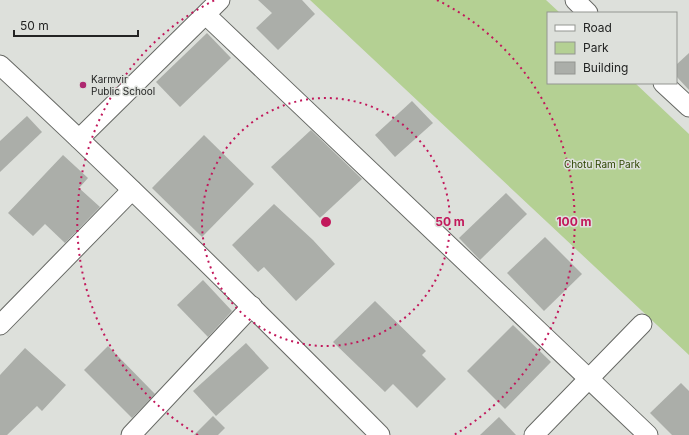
<svg xmlns="http://www.w3.org/2000/svg" width="689" height="435" font-family="Inter,sans-serif">
	<style>
		.green { fill: #b4d093 }
		.building { fill: #abaea9 }
		.lines { fill: none; stroke-linecap: round; stroke-linejoin: round }
		.minor-casing { stroke: #666864; stroke-width: 21 }
		.minor { stroke: #fff; stroke-width: 19 }
		.ring { fill: none; stroke: #c2185b; stroke-width: 2; stroke-dasharray: 2 4 }
		.poi-dot { fill: #ae2970; stroke: #dde0db; stroke-width: 1.5 }
		.labels { text-anchor: middle; dominant-baseline: central; stroke-width: 3; stroke-linejoin: round; paint-order: stroke }
		.poi-label { font-size: 10px; fill: #232423; stroke: #dde0db; text-anchor: start }
		.park-label { font-size: 10px; fill: #2d4500; stroke: #dde0db }
		.centre { fill: #c2185b; stroke: #dde0db; stroke-width: 2 }
		.ring-label { font-size: 12px; text-anchor: middle; font-weight: bold; fill: #c2185b; stroke: #dde0db; stroke-width: 3; stroke-linejoin: round; paint-order: stroke }
	</style>
	<rect width="100%" height="100%" fill="#dde0db"/>
	<!-- green -->
	<path class="green" d="M310,0H546L560,13H548V83H635L689,134V355Z"/>
	<!-- building -->
	<g class="building">
		<path d="M258,0H302L315,14L278,50L256,28L272,13Z"/>
		<path d="M207,33L231,58L180,107L156,82Z"/>
		<path d="M689,53V90L676,76V65Z"/>
		<path d="M412,101L433,123L395,157L375,135Z"/>
		<path d="M27,116L42,132L0,172V141Z"/>
		<path d="M311,130L362,179L320,218L271,167Z"/>
		<path d="M204,135L254,184L202,237L152,188Z"/>
		<path d="M63,155L88,178L79,188L100,207L65,243L45,224L33,236L8,213Z"/>
		<path d="M506,193L527,214L480,260L459,238Z"/>
		<path d="M274,204L313,240L335,264L296,301L264,267L258,272L232,245Z"/>
		<path d="M545,237L582,274L544,311L507,273Z"/>
		<path d="M203,280L232,311L208,337L177,305Z"/>
		<path d="M375,301L426,351L422,355L446,379L417,408L393,384L385,392L333,342Z"/>
		<path d="M513,325L551,362L505,409L467,371Z"/>
		<path d="M246,343L269,368L216,416L193,391Z"/>
		<path d="M108,346L155,394L132,418L84,370Z"/>
		<path d="M25,348L66,385L42,411L37,406L7,435H0V375Z"/>
		<path d="M681,383L689,391V435H672L650,413Z"/>
		<path d="M213,416L225,428L218,435H194Z"/>
		<path d="M499,417L516,435H480Z"/>
	</g>
	<g class="lines">
		<!-- minor casing -->
		<g class="minor-casing">
			<g id="minor">
				<path d="M575,0L588,13"/>
				<path d="M206,15L648,435"/>
				<path d="M0,65C130,185 255,309 380,435"/>
				<path d="M663,83L689,107"/>
				<path d="M79,139L220,0"/>
				<path d="M0,325L132,190"/>
				<path d="M131,435L252,306"/>
				<path d="M534,435L642,324"/>
			</g>
		</g>
		<!-- minor -->
		<use href="#minor" class="minor"/>
	</g>
	<!-- distance rings -->
	<g class="ring">
		<circle cx="326" cy="222" r="124"/>
		<path d="M198 435A248 248 0 0 1 215 0M437 0A248 248 0 0 1 454 435"/>
	</g>
	<!-- markers -->
	<circle class="poi-dot" cx="83" cy="85" r="4"/>
	<g class="labels">
		<!-- poi labels -->
		<g class="poi-label">
			<text x="91" y="79">Karmvir<tspan x="91" dy="12">Public School</tspan></text>
		</g>
		<!-- park labels -->
		<g class="park-label">
			<text x="602" y="164">Chotu Ram Park</text>
		</g>
	</g>
	<circle cx="326" cy="222" r="6" class="centre"/>
	<g class="ring-label">
		<text x="450" y="226">50 m</text>
		<text x="574" y="226">100 m</text>
	</g>
	<!-- legend -->
	<rect x="547" y="12" width="130" height="72" fill="#dde0db" stroke="#939591"/>
	<rect x="555" y="25" width="20" height="6" fill="#ffffff" stroke="#939591"/>
	<text x="583" y="32" font-size="12" fill="#232423">Road</text>
	<rect x="555" y="42" width="20" height="12" fill="#b4d093" stroke="#939591"/>
	<text x="583" y="52" font-size="12" fill="#232423">Park</text>
	<rect x="555" y="62" width="20" height="12" fill="#abaea9" stroke="#939591"/>
	<text x="583" y="72" font-size="12" fill="#232423">Building</text>
	<!-- scale -->
	<path d="M14 30v6h124v-6" fill="none" stroke="#232423" stroke-width="2"/>
	<text x="20" y="30" font-size="12" fill="#232423" stroke="#dde0db" stroke-width="3" paint-order="stroke">50 m</text>
</svg>
